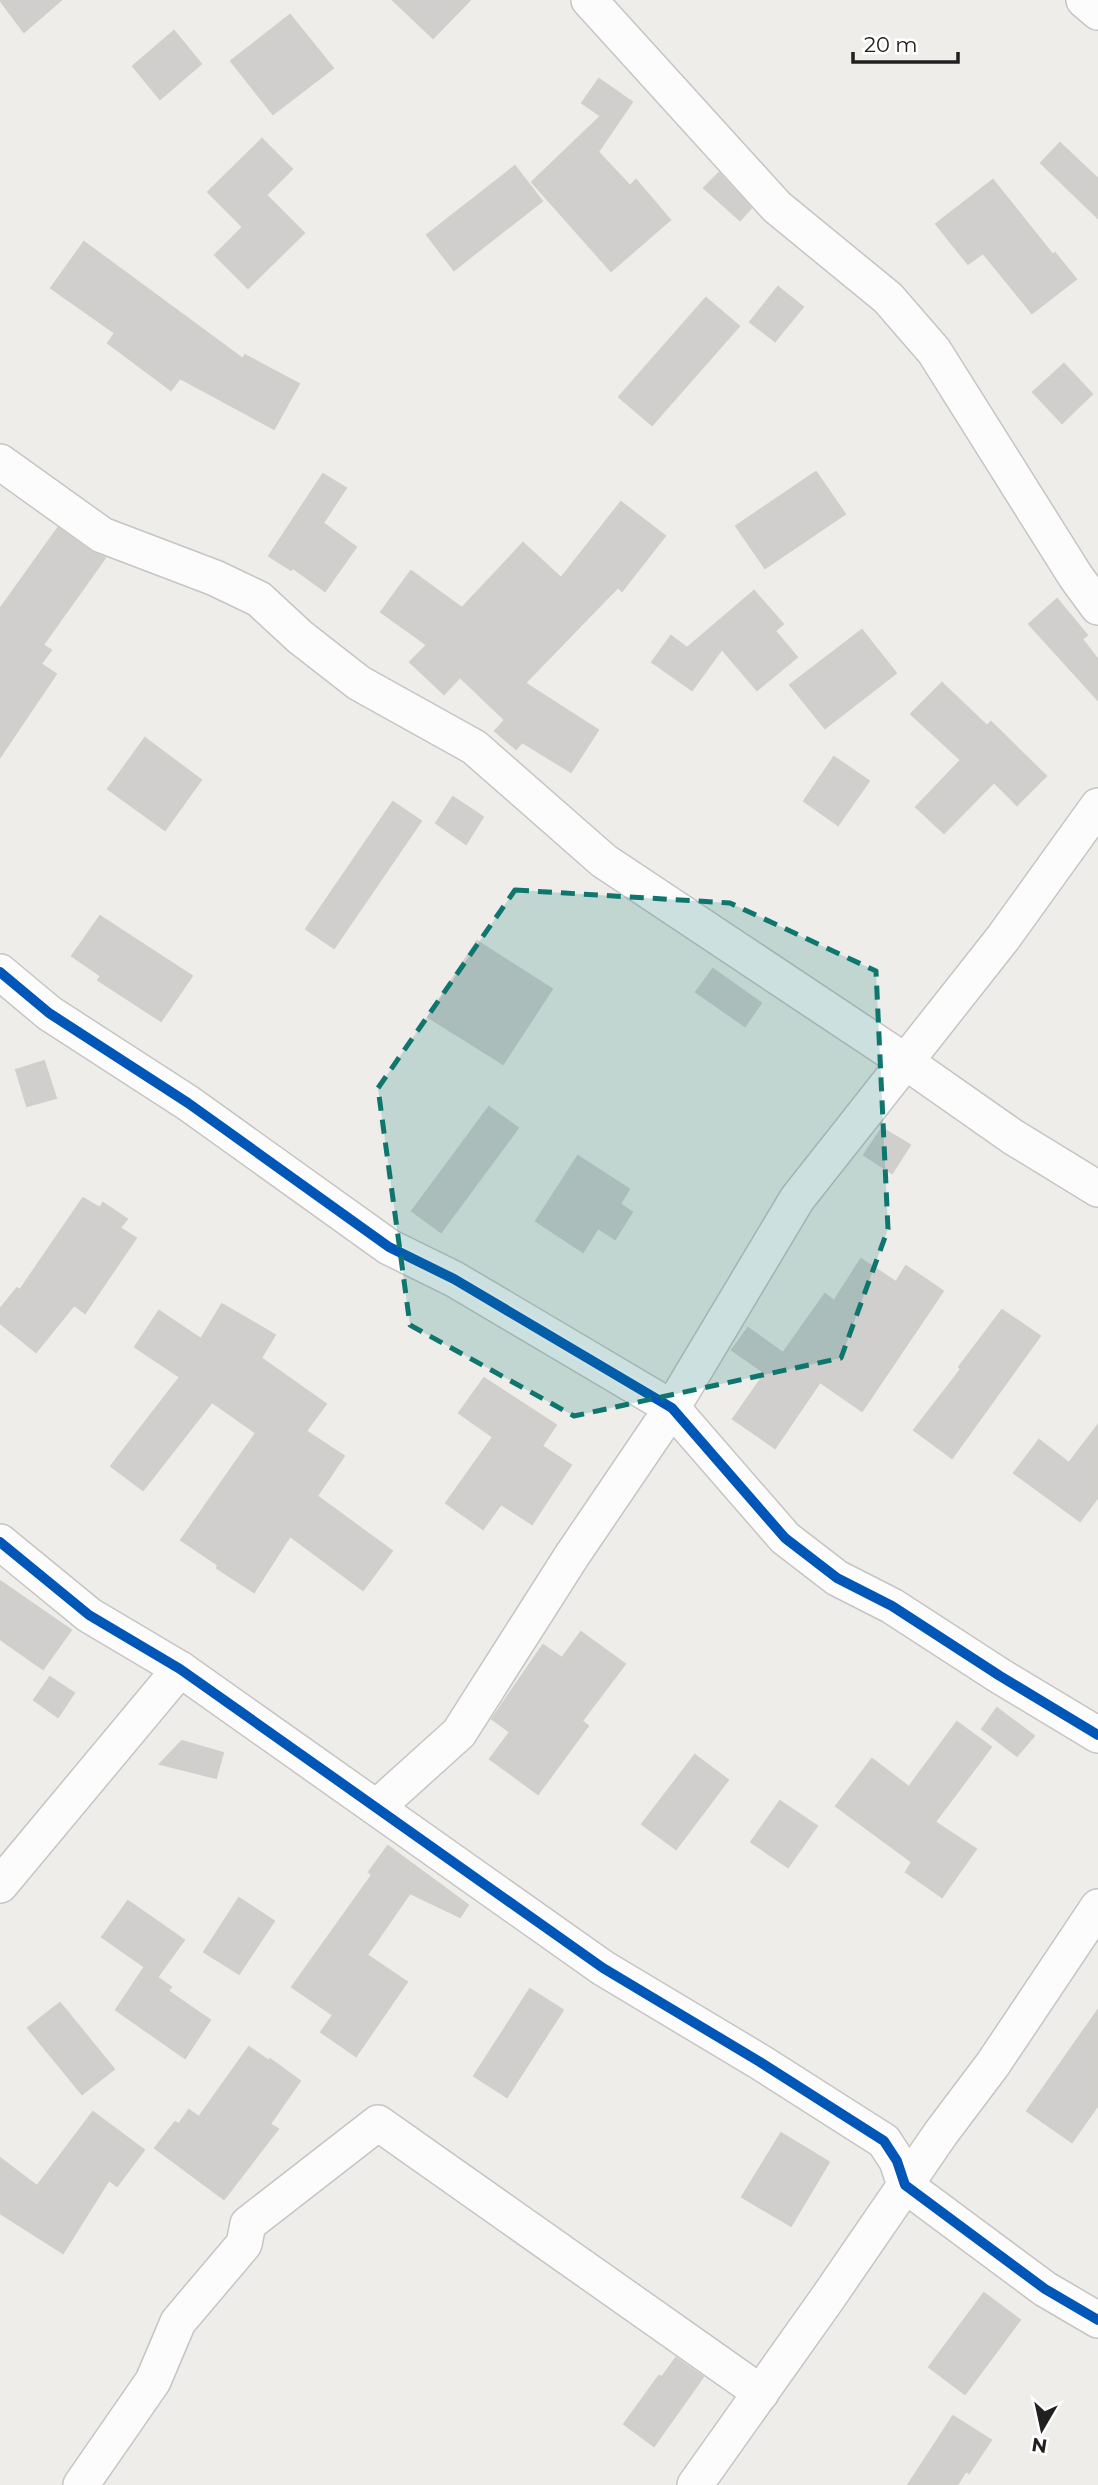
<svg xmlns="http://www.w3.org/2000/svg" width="1098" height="2485" font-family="Montserrat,sans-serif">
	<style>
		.building { fill: #d1cfcd; stroke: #d1cfcc; stroke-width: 2 }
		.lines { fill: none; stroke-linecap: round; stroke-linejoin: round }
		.minor-casing { stroke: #c5c5c4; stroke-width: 38 }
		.minor { stroke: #fcfcfc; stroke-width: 35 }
		.cycleway-casing { stroke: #fff; stroke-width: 15 }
		.cycleway { stroke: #0057b8; stroke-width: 10 }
		.marked { fill: #0f766e; fill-opacity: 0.2; stroke: #0f766e; stroke-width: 5; stroke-dasharray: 14 9; stroke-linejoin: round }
	</style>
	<rect width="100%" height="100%" fill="#eeedea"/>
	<!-- building -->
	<g class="building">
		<path d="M0,0H61L24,32Z"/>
		<path d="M393,0H470L433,38Z"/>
		<path d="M290,15L333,68L273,114L231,61Z"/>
		<path d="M174,31L201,64L160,99L133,66Z"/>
		<path d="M599,79L632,102L598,152L630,186L636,180L670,220L611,271L532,182L601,116L582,103Z"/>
		<path d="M262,139L292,169L266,195L304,233L248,288L215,255L243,227L208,192Z"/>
		<path d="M1060,143L1098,179V218L1041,163Z"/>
		<path d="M515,166L542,201L454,270L427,235Z"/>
		<path d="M719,173L751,208L740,220L704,188Z"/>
		<path d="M993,180L1053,255L1055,253L1076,279L1032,313L983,253L968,264L936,224Z"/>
		<path d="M84,242L243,359L245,355L299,384L274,429L180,378L171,390L108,343L115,333L51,288Z"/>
		<path d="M778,287L803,307L775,341L750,322Z"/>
		<path d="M706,298L739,326L652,425L619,397Z"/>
		<path d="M1064,364L1092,394L1062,423L1033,392Z"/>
		<path d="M816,472L845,514L765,568L736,526Z"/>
		<path d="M323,474L346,488L323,523L356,547L325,591L293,568L291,570L269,556Z"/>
		<path d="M621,502L665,536L622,591L618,587L525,683L598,730L571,772L522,742L516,749L495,731L505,720L460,677L444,694L410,662L427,645L381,612L411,571L462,608L523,543L561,578Z"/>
		<path d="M58,528L90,551L105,558L43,645L51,650L41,664L56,674L0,757V609Z"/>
		<path d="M754,591L783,624L775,631L797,657L757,690L722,649L692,690L652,662L671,636L687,648Z"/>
		<path d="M1057,599L1087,635L1082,639L1098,660V700L1029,624Z"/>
		<path d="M862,630L896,673L825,728L790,685Z"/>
		<path d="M942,683L987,726L991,722L1046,776L1017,805L994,782L944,833L916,807L961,760L911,714Z"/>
		<path d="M145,738L201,780L165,830L108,789Z"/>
		<path d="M834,757L869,781L838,825L804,801Z"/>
		<path d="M453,797L483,817L466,844L436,823Z"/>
		<path d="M393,802L421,821L334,948L306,929Z"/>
		<path d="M100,916L192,976L161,1021L98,980L101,976L72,956Z"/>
		<path d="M477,941L552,989L503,1064L428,1017Z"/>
		<path d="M713,969L761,1003L745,1026L696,992Z"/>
		<path d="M44,1061L56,1098L27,1106L16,1070Z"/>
		<path d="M489,1107L518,1128L441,1232L412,1211Z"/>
		<path d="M882,1128L910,1145L892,1173L864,1155Z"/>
		<path d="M578,1156L629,1189L620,1204L632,1212L615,1239L598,1228L583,1252L536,1221Z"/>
		<path d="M83,1198L100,1208L103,1203L127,1219L120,1228L136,1238L85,1313L74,1305L36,1352L0,1323V1309L17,1288L20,1290Z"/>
		<path d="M861,1259L896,1282L906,1266L943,1291L862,1411L820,1382L775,1448L733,1419L765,1373L732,1350L748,1328L783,1353L825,1294L834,1301Z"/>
		<path d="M222,1304L275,1335L261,1358L326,1404L306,1431L344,1456L317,1496L392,1551L363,1590L290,1536L254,1592L217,1568L218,1565L181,1540L256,1433L212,1402L143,1490L111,1466L180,1377L135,1347L159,1311L201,1339Z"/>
		<path d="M1002,1310L1040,1336L952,1458L914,1430L961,1369L959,1367Z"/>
		<path d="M484,1378L556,1425L542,1446L571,1465L532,1524L501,1504L483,1529L446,1503L493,1437L459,1413Z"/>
		<path d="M1098,1425V1497L1080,1521L1014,1473L1039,1440L1069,1463Z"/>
		<path d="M0,1581L71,1630L43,1669L0,1639Z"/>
		<path d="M581,1632L625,1664L582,1721L588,1726L538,1794L490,1759L510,1732L492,1719L543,1645L562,1658Z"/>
		<path d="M50,1677L74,1693L58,1717L34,1700Z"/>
		<path d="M997,1708L1034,1736L1017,1756L982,1729Z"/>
		<path d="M957,1722L991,1747L935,1822L976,1849L942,1897L906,1872L912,1862L836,1806L872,1759L909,1787Z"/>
		<path d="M182,1741L223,1753L216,1778L160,1764Z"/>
		<path d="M695,1755L728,1780L676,1849L642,1824Z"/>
		<path d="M780,1801L817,1826L788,1867L751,1842Z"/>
		<path d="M388,1846L468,1905L460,1917L410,1893L367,1955L407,1982L356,2056L321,2032L333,2015L292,1987L372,1875L369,1872Z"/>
		<path d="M239,1898L274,1921L239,1974L204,1952Z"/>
		<path d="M128,1901L184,1940L158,1976L102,1937Z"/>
		<path d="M144,1968L171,1987L168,1991L210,2020L185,2058L116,2010Z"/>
		<path d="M530,1989L563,2010L507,2097L474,2076Z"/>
		<path d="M60,2003L114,2069L82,2094L28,2028Z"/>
		<path d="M1098,2010V2105L1072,2142L1027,2111Z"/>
		<path d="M249,2047L269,2061L270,2059L300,2081L270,2124L278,2129L224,2199L155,2148L175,2122L179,2124L189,2110L199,2117Z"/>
		<path d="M93,2112L144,2150L117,2186L109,2180L63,2253L0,2213V2158L37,2186Z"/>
		<path d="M781,2133L829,2162L791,2226L742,2197Z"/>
		<path d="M984,2293L1020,2320L965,2394L929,2367Z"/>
		<path d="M676,2358L703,2377L654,2446L624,2424L659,2376L662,2377Z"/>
		<path d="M953,2416L991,2440L969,2473L966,2471L957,2485H908Z"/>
	</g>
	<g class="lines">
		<!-- minor casing -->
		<g class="minor-casing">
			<g id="minor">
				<path d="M589,0L777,207L888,298L934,351L1076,577L1098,607"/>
				<path d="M1084,0L1098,12"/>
				<path d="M0,462L102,535L215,578L259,599L300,637L359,683L474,747L604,861L906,1062L1013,1137L1098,1189"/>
				<path d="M0,972L49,1013L188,1103L389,1247L454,1279L672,1408L785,1538L837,1578L892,1606L1000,1676L1098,1735"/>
				<path d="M0,1542L89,1615L180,1669L603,1968L760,2062L884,2141L897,2161L905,2185L1045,2289L1098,2320"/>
				<path d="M377,1807L459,1733L571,1557L672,1408L797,1199L1003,938L1098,806"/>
				<path d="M0,1885L180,1669"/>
				<path d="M81,2485L153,2381L178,2322L244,2244L248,2224L378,2123L761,2393"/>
				<path d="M695,2485L827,2299L941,2133L993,2064L1098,1907"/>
			</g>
		</g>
		<!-- minor -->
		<use href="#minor" class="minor"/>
		<!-- cycleway casing -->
		<g class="cycleway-casing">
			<g id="cycleway">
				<path d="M0,972L49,1013L188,1103L389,1247L454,1279L672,1408L785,1538L837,1578L892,1606L1000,1676L1098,1735"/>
				<path d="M0,1542L89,1615L180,1669L603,1968L760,2062L884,2141L897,2161L905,2185L1045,2289L1098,2320"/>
			</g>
		</g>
		<!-- cycleway -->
		<use href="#cycleway" class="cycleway"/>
	</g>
	<!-- marked area -->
	<path class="marked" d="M515,890L730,903L876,971L888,1229L841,1358L574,1416L410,1325L378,1088Z"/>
	<!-- north arrow -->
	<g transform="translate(1042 2429) rotate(189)" stroke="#ffffff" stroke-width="5" paint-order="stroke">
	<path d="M0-5L12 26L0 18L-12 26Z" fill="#202020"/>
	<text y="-10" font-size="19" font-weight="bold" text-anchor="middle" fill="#202020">N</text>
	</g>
	<!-- scale -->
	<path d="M853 52v10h105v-10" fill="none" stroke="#202020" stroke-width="3.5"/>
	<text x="864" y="52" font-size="21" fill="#202020" stroke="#ffffff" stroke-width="5" paint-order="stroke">20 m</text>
</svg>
